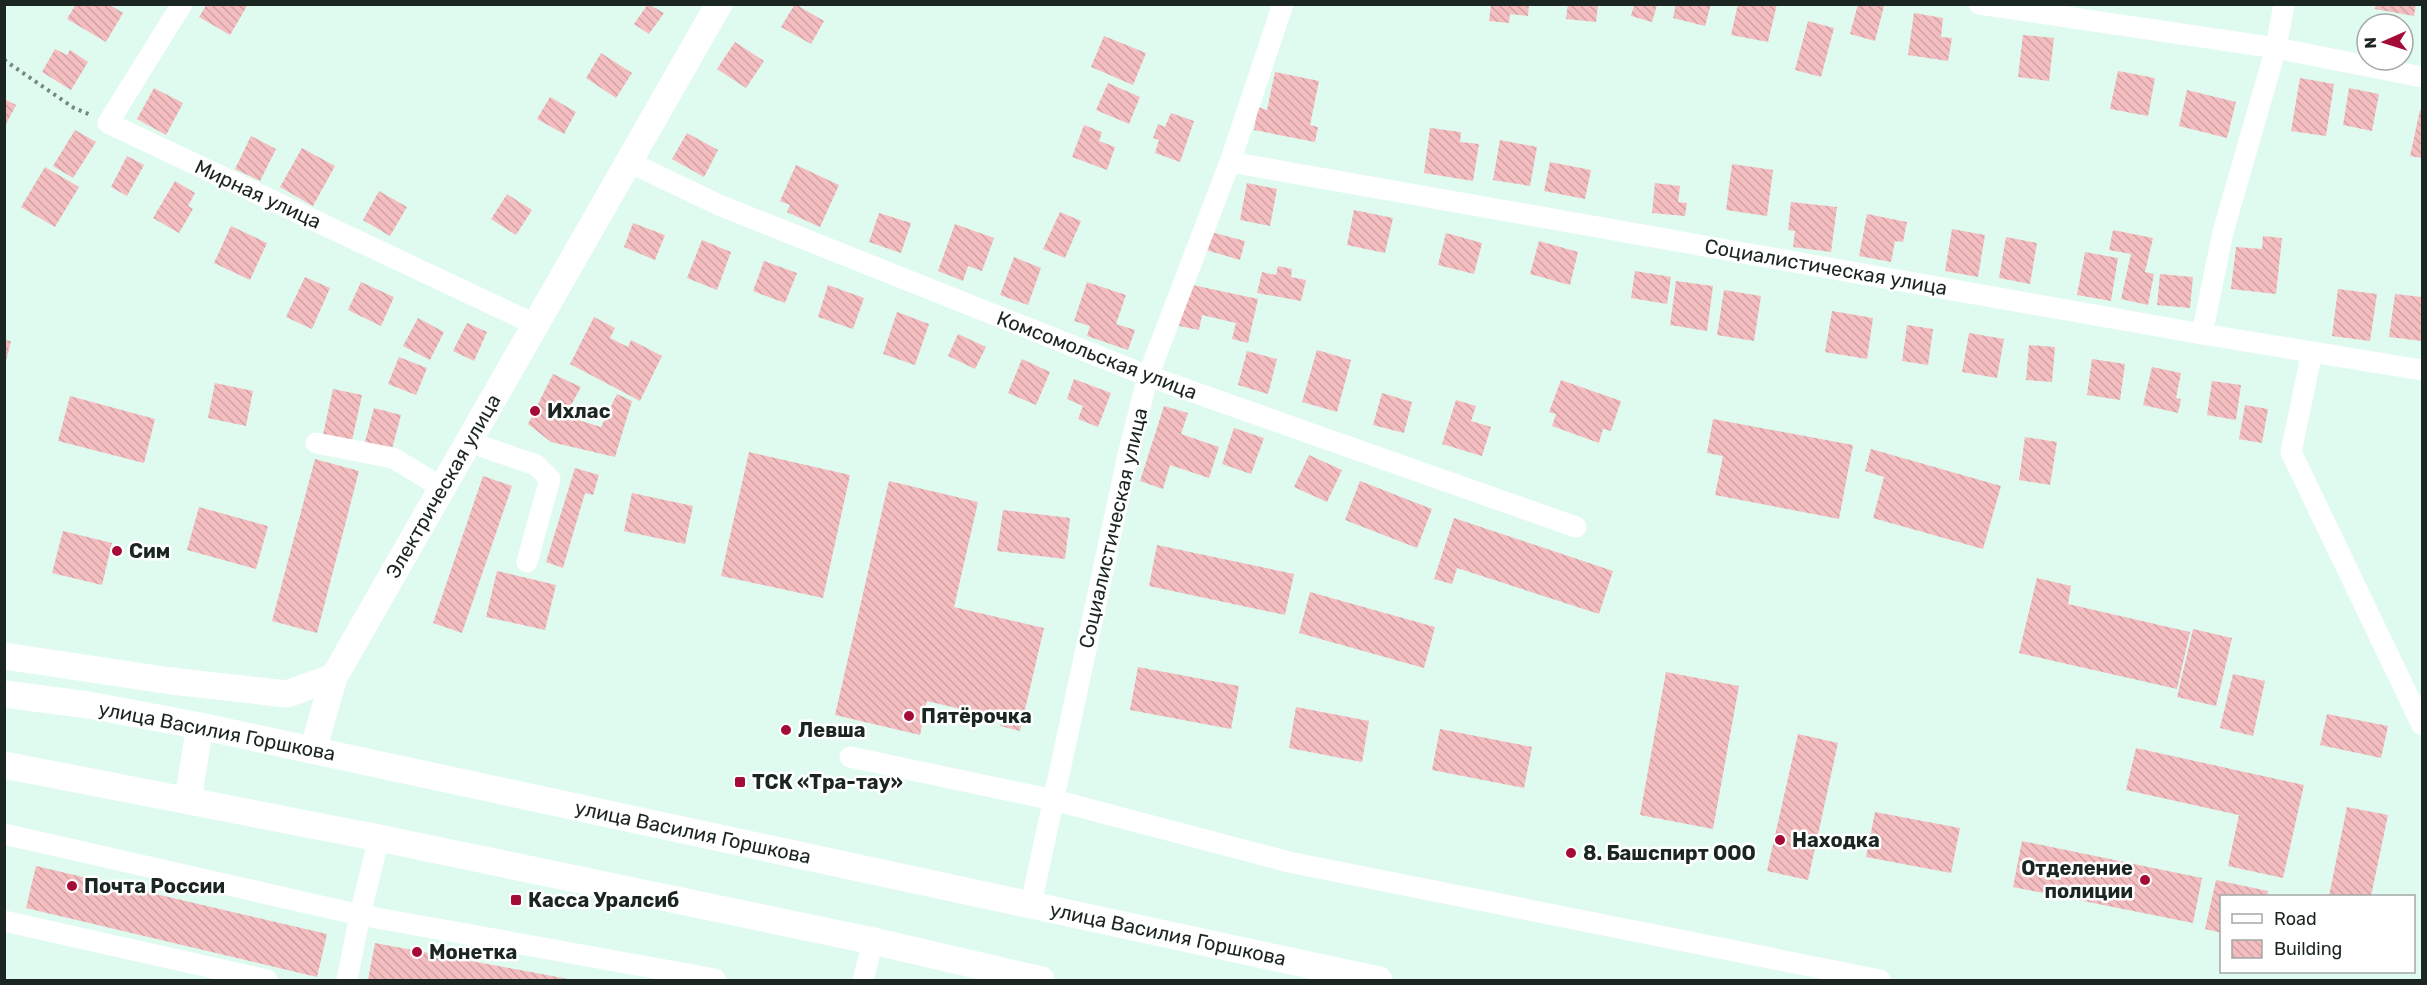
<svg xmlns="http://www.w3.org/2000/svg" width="2427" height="985" font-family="Rubik,sans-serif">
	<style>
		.building { fill: url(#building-back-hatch) }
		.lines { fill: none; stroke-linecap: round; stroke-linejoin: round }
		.path { stroke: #758880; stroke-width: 4; stroke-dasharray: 3 4.5; stroke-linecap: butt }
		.minor { stroke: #fff; stroke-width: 21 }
		.major { stroke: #fff; stroke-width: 27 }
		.poi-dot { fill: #a50b37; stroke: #fff; stroke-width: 2 }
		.labels { text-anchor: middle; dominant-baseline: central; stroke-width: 5; stroke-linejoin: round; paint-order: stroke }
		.street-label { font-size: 20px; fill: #1b2521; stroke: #fff }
		.poi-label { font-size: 20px; font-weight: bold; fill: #1b2521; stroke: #fff; text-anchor: start }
	</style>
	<defs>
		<pattern id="building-back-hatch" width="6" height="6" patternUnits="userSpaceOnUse" patternTransform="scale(1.5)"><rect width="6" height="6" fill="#f4bdc0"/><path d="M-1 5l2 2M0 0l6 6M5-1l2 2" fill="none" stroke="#d1a2a5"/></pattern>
	</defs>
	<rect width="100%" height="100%" fill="#dffbef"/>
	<!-- building -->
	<g class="building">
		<path d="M76,4H108L123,13L106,42L67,19Z"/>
		<path d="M207,4H245L247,6L230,35L199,17Z"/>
		<path d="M648,4L664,13L649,34L634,24Z"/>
		<path d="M795,4L824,21L811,44L781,27Z"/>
		<path d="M1491,4H1529L1528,16L1510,14L1509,23L1489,21Z"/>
		<path d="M1568,4H1598L1596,22L1566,19Z"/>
		<path d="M1676,4H1711L1705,26L1673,18Z"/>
		<path d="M1738,4H1777L1768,42L1731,35Z"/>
		<path d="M1858,4L1884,6L1875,41L1850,34Z"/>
		<path d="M2376,4H2416L2414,16L2375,9Z"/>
		<path d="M1634,5H1657L1652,22L1631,16Z"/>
		<path d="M1914,13L1943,18L1941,37L1952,38L1948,61L1908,55Z"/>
		<path d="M1808,21L1834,28L1821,77L1795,70Z"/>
		<path d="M2023,35L2054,38L2049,81L2018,77Z"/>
		<path d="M1104,36L1146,53L1133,85L1091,67Z"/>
		<path d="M735,42L764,61L746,88L717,69Z"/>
		<path d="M55,49L67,55L70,50L88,62L71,90L42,72Z"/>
		<path d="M601,53L632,73L616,98L586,78Z"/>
		<path d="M2118,71L2155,78L2148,116L2110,109Z"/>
		<path d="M1275,72L1319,81L1310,125L1318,127L1315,142L1254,130L1258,107L1267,110Z"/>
		<path d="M2300,78L2334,84L2326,136L2291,131Z"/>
		<path d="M1108,83L1140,97L1129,124L1096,110Z"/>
		<path d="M154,88L183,103L166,135L137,119Z"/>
		<path d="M2349,88L2379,94L2372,131L2343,125Z"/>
		<path d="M2187,90L2236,102L2227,138L2179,126Z"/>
		<path d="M550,97L576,112L564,134L537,119Z"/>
		<path d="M4,99L16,105L4,128Z"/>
		<path d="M2420,110H2422V158L2410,156Z"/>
		<path d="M1171,113L1194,121L1180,162L1155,153L1159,140L1153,138L1158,124L1165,127Z"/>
		<path d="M1084,125L1102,132L1099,141L1115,147L1107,170L1072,157Z"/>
		<path d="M1430,128L1461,132L1460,142L1479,144L1473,181L1424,173Z"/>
		<path d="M75,130L96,142L73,178L53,166Z"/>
		<path d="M687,133L718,150L704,177L672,159Z"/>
		<path d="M251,136L276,149L260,181L235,169Z"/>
		<path d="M1500,140L1537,147L1530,186L1493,180Z"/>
		<path d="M302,148L335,166L313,206L280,187Z"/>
		<path d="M127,156L144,165L127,196L111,187Z"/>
		<path d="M1550,162L1591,170L1585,199L1544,191Z"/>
		<path d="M1732,164L1773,170L1767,216L1726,210Z"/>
		<path d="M796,165L839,185L820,227L787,212L790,205L780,201Z"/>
		<path d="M45,167L79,187L55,227L21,207Z"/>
		<path d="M175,181L195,193L188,206L193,209L179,233L153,218Z"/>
		<path d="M1247,183L1277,189L1270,226L1240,220Z"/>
		<path d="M1655,183L1680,186L1678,202L1687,203L1685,216L1652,213Z"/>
		<path d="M379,191L407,207L390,236L363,220Z"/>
		<path d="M507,194L532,210L516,235L491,219Z"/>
		<path d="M1791,202L1837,207L1831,252L1793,247L1795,231L1788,230Z"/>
		<path d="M1354,210L1393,218L1385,253L1347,245Z"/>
		<path d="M1060,212L1081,221L1065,258L1043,249Z"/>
		<path d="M879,213L911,223L901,253L869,242Z"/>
		<path d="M1867,214L1907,222L1903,242L1895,241L1891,262L1859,256Z"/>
		<path d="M633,223L665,235L655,260L624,247Z"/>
		<path d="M955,224L994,238L982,271L968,266L963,281L938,271Z"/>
		<path d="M231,226L267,243L250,280L214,263Z"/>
		<path d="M1952,229L1985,235L1978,277L1945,271Z"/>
		<path d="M2113,230L2153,238L2145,272L2154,274L2148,305L2121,299L2131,254L2109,250Z"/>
		<path d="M1211,232L1245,241L1240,260L1206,250Z"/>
		<path d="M1446,233L1482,243L1474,274L1438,265Z"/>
		<path d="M2263,236L2282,238L2276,294L2231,289L2236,247L2262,249Z"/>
		<path d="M2006,237L2037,243L2030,284L1999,278Z"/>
		<path d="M702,240L731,252L717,290L687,278Z"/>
		<path d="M1539,241L1578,252L1570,285L1530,274Z"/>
		<path d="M2085,252L2118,258L2111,301L2077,295Z"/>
		<path d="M1014,257L1041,268L1028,305L1000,295Z"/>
		<path d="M764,261L797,273L785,303L753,291Z"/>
		<path d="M1278,266L1292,269L1291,277L1306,280L1301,301L1257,293L1262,272L1276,275Z"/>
		<path d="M1635,271L1671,277L1667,304L1631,298Z"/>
		<path d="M2160,274L2193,277L2190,308L2157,305Z"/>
		<path d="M305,277L330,288L312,329L286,317Z"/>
		<path d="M1676,281L1713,286L1707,331L1670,325Z"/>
		<path d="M361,282L394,297L381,326L348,310Z"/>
		<path d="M1087,282L1126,295L1116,324L1135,330L1128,350L1087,336L1090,326L1074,321Z"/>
		<path d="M1188,284L1258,299L1248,343L1232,339L1236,323L1202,315L1199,330L1179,326Z"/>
		<path d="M828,285L864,298L853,329L818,317Z"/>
		<path d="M2338,289L2377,294L2370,341L2332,336Z"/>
		<path d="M1724,290L1761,296L1754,341L1717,335Z"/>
		<path d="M2395,294L2422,297V341L2389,337Z"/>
		<path d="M1832,311L1873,318L1867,359L1825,352Z"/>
		<path d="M897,312L929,324L915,365L883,354Z"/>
		<path d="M594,317L615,328L610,338L628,347L631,340L662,356L640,401L570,364Z"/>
		<path d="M418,318L444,332L430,360L403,346Z"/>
		<path d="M467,323L487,332L474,361L453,351Z"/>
		<path d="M1907,325L1933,329L1928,365L1902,361Z"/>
		<path d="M1969,333L2004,339L1997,378L1962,372Z"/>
		<path d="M958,334L986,347L975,369L948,356Z"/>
		<path d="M4,340L11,341L5,365H4Z"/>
		<path d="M2029,345L2055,347L2052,382L2026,380Z"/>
		<path d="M1317,350L1351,360L1337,412L1302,402Z"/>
		<path d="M1247,351L1277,359L1268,394L1238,385Z"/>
		<path d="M399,357L427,368L416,395L388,384Z"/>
		<path d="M1022,359L1050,372L1036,405L1008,393Z"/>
		<path d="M2092,359L2125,364L2120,400L2087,395Z"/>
		<path d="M2152,367L2181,373L2176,398L2181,399L2178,413L2143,405Z"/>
		<path d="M553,374L581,387L565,416L601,427L617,394L632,401L615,457L551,442L528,424Z"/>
		<path d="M1074,379L1111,393L1098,427L1078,419L1083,406L1067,399Z"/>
		<path d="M1561,380L1621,401L1611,431L1603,429L1599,443L1552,426L1556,414L1549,412Z"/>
		<path d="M2212,381L2241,385L2236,420L2207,415Z"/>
		<path d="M215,383L253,391L246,426L208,418Z"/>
		<path d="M333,389L362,395L351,445L322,439Z"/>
		<path d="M1382,393L1412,402L1404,433L1373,425Z"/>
		<path d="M70,396L155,419L144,463L58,441Z"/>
		<path d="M1456,400L1476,406L1471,421L1491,427L1482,456L1442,444Z"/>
		<path d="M2245,405L2268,409L2262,443L2239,439Z"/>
		<path d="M1164,406L1188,413L1181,434L1219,447L1209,478L1170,465L1163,489L1140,481Z"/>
		<path d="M374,408L401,415L392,449L365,442Z"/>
		<path d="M1713,419L1853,445L1839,519L1715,495L1723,456L1707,453Z"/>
		<path d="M1234,428L1264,438L1251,474L1222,464Z"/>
		<path d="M2025,437L2057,442L2050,485L2019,480Z"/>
		<path d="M1871,449L2001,486L1983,549L1873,518L1884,477L1865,471Z"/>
		<path d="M749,452L850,475L823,598L721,576Z"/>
		<path d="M1309,455L1342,470L1327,502L1294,487Z"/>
		<path d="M315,459L359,471L317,633L272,621Z"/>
		<path d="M575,468L599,475L593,495L585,493L563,568L546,562Z"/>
		<path d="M483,476L512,486L462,633L433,623Z"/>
		<path d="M889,481L978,502L954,607L1044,628L1020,731L1000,726L1002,719L927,701L920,735L835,715Z"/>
		<path d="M1360,481L1432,509L1417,548L1345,520Z"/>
		<path d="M632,493L693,506L685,544L624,531Z"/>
		<path d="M199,507L268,526L256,569L187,550Z"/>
		<path d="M1003,510L1070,518L1065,559L997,551Z"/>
		<path d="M1454,518L1613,571L1599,614L1457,568L1452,584L1434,579Z"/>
		<path d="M63,531L112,543L102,585L52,573Z"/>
		<path d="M1157,545L1294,574L1285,615L1149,586Z"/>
		<path d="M497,571L556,585L545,630L486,617Z"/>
		<path d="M2037,578L2071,586L2068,604L2190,632L2177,689L2019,653Z"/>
		<path d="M1310,592L1435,627L1424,668L1299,633Z"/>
		<path d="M2193,629L2232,638L2216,706L2177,697Z"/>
		<path d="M1138,667L1239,686L1231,729L1130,710Z"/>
		<path d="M1666,672L1739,686L1713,829L1640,815Z"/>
		<path d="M2233,674L2265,681L2253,736L2220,728Z"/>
		<path d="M1296,707L1369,721L1362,762L1289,748Z"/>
		<path d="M2327,714L2388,726L2381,758L2320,745Z"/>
		<path d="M1440,729L1532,747L1524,788L1432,770Z"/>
		<path d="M1798,734L1838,743L1808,880L1767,871Z"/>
		<path d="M2136,748L2304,785L2283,878L2228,866L2239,815L2126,790Z"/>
		<path d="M2347,807L2388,815L2371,896H2329Z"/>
		<path d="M1875,812L1960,828L1951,873L1866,857Z"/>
		<path d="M2022,841L2202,878L2193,923L2013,887Z"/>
		<path d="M36,866L327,934L317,977L26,908Z"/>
		<path d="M2216,880L2268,891L2267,896H2222V933L2205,929Z"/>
		<path d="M375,943L568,979V980H368Z"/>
	</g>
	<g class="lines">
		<!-- path -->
		<path class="path" d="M4,60L74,108L91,115"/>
		<!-- minor -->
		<g class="minor">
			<path d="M182,4L108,123L534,324"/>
			<path d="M1979,4L2276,48L2422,77"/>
			<path d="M627,161L719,205L1148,376L1576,527"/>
			<path d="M1230,162L2202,334L2422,370"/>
			<path d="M2202,334L2223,232L2276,48L2284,4"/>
			<path d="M2312,352L2291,452L2422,725"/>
			<path d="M469,442L536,465L550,479L527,562"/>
			<path d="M316,443L393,458L443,488"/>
			<path d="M850,757L1054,800L1289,862L1880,980"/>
			<path d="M4,834L360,915L379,838"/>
			<path d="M1031,904L1128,455L1148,376L1230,162L1283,4"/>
			<path d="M4,921L267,980"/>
			<path d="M347,980L360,915L715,979"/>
			<path d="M863,980L873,941"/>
		</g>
		<!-- major -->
		<g class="major">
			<path d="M4,656L171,681L287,694L334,677L719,4"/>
			<path d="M4,694L89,705L200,726L1379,980"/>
			<path d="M313,750L334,677"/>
			<path d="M4,765L379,838L873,941L1041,980"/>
			<path d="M188,799L200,726"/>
		</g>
	</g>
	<!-- markers -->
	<g class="poi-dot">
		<circle cx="535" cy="411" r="6"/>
		<circle cx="117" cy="551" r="6"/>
		<circle cx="909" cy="716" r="6"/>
		<circle cx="786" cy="730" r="6"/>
		<rect x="734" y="776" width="12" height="12" rx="3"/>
		<circle cx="1780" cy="840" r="6"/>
		<circle cx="1571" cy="853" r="6"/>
		<circle cx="2145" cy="880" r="6"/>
		<circle cx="72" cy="886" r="6"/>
		<rect x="510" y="894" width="12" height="12" rx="3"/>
		<circle cx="417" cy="952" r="6"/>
	</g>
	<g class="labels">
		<!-- street labels -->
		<g class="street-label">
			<text transform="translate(258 194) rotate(25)">Мирная улица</text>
			<text transform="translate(1826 267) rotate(10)">Социалистическая улица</text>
			<text transform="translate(1097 355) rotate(21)">Комсомольская улица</text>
			<text transform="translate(443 486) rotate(-60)">Электрическая улица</text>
			<text transform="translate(1113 528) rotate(-77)">Социалистическая улица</text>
			<text transform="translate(217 731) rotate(11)">улица Василия Горшкова</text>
			<text transform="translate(693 832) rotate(12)">улица Василия Горшкова</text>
			<text transform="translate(1168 934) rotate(12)">улица Василия Горшкова</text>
		</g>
		<!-- poi labels -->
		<g class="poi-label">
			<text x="547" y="411">Ихлас</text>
			<text x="129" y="551">Сим</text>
			<text x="921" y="716">Пятёрочка</text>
			<text x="798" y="730">Левша</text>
			<text x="752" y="782">ТСК «Тра-тау»</text>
			<text x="1792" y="840">Находка</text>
			<text x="1583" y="853">8. Башспирт ООО</text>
			<text x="2133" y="868" text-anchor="end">Отделение<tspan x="2133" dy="23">полиции</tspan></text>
			<text x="84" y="886">Почта России</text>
			<text x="528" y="900">Касса Уралсиб</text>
			<text x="429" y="952">Монетка</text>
		</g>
	</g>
	<!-- border -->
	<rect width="2427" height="985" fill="none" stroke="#1b2521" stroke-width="12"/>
	<!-- legend -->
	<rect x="2220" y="895" width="195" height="78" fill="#ffffff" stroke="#a4a8a6" stroke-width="1.5"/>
	<rect x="2232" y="914" width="30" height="9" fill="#ffffff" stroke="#a4a8a6" stroke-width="1.5"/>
	<text x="2274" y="925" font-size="18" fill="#1b2521">Road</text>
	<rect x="2232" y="940" width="30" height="18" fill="url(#building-back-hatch)" stroke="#a4a8a6" stroke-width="1.5"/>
	<text x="2274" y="955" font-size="18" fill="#1b2521">Building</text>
	<!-- north arrow -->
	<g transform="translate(2385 42) rotate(267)"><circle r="28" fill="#ffffff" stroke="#a4a8a6" stroke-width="1.5"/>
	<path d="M0-4.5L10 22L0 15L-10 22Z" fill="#a50b37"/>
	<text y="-9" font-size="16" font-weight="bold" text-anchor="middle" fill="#1b2521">N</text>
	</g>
</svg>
